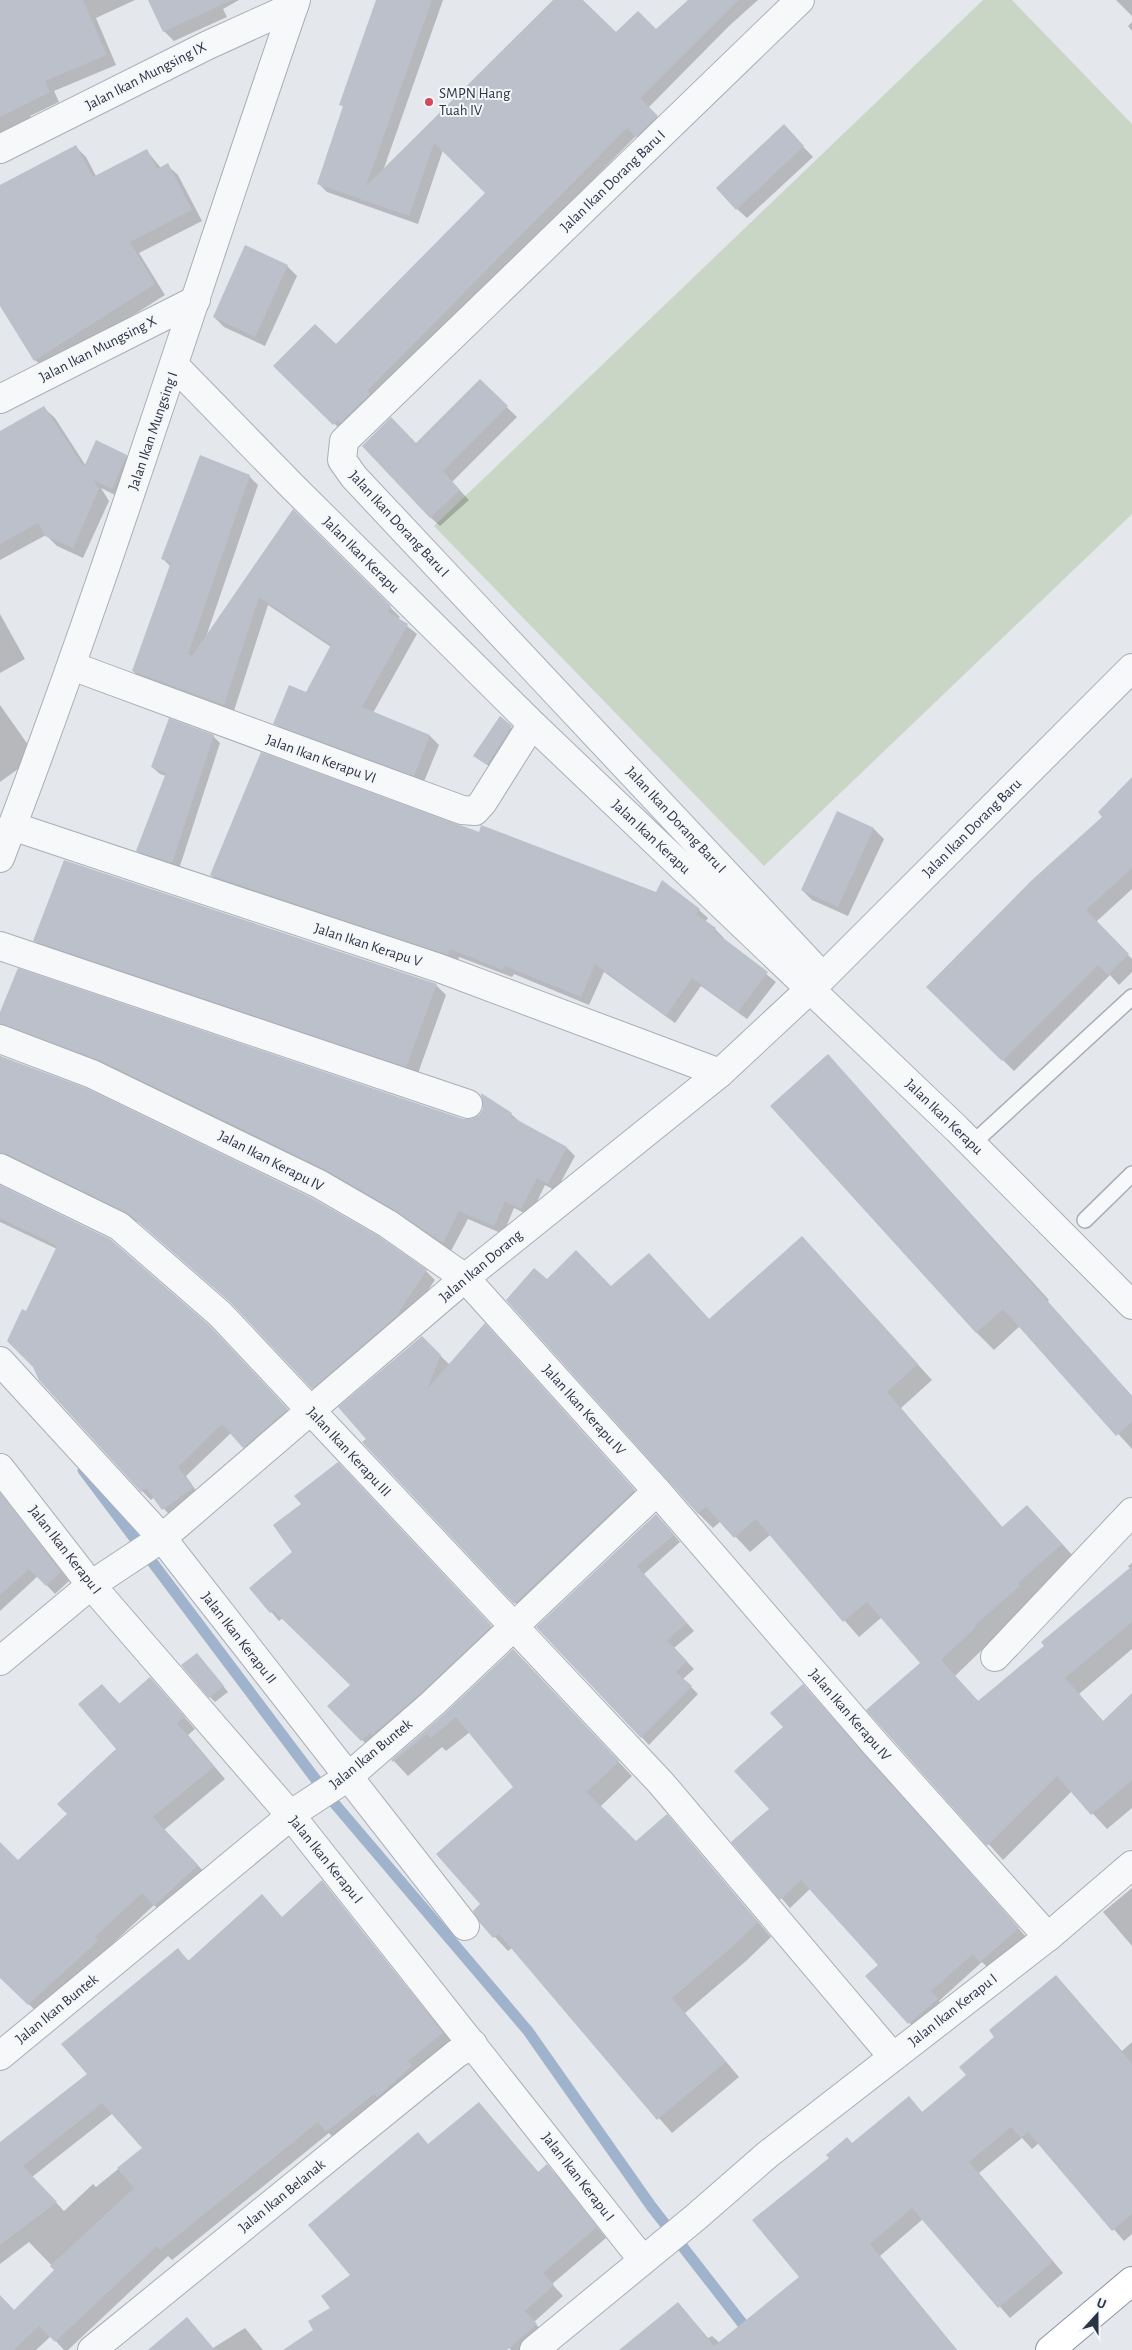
<svg xmlns="http://www.w3.org/2000/svg" width="1132" height="2350" font-family="'Alegreya Sans',sans-serif">
	<style>
		.green { fill: #c9d6c5 }
		.shadow { fill: #0003; fill-rule: evenodd }
		.lines { fill: none; stroke-linecap: round; stroke-linejoin: round }
		.stream { stroke: #9fb4cc; stroke-width: 11 }
		.building { fill: #bbc0ca }
		.lane-casing { stroke: #a9aeb7; stroke-width: 18 }
		.street-casing { stroke: #a9aeb7; stroke-width: 30 }
		.highway-casing { stroke: #8b94a3; stroke-width: 30 }
		.lane { stroke: #f7f8fa; stroke-width: 15 }
		.street { stroke: #f7f8fa; stroke-width: 28 }
		.highway { stroke: #fff; stroke-width: 28 }
		.poi-dot { fill: #d1495b; stroke: #f4f6f9; stroke-width: 2 }
		.labels { text-anchor: middle; dominant-baseline: central; stroke-width: 4; stroke-linejoin: round; paint-order: stroke }
		.street-label { font-size: 15px; fill: #2b3445; stroke: #f4f6f9 }
		.poi-label { font-size: 15px; fill: #2b3445; stroke: #f4f6f9; text-anchor: start }
	</style>
	<rect width="100%" height="100%" fill="#e4e7ec"/>
	<!-- green -->
	<path class="green" d="M983,0H1012L1132,124V514L764,866L434,526Z"/>
	<!-- shadow -->
	<g class="shadow">
		<path d="M0,0H135L96,18L116,65L54,91L59,102L30,116L33,120L10,132L7,129L0,133Z"/>
		<path d="M149,0H239L223,9L227,17L174,41L164,31Z"/>
		<path d="M378,0H443L383,171L555,0H582L619,38L656,31L690,0H758L729,26L648,108L665,125L645,145L636,136L343,432L275,366L336,346L487,193L443,150L418,224L327,192L318,183L344,108L341,104Z"/>
		<path d="M1116,0H1132V16Z"/>
		<path d="M1132,22V31L1128,26Z"/>
		<path d="M793,136L813,157L747,218L737,209Z"/>
		<path d="M76,147L86,157L96,176L147,151L161,168L167,165L178,175L202,221L139,253L165,295L46,370L35,360L0,304V191Z"/>
		<path d="M287,266L297,276L265,346L224,327L214,317Z"/>
		<path d="M480,381L517,417L452,482L469,500L440,526L430,517L416,444Z"/>
		<path d="M44,408L55,418L86,466L126,456L137,466L123,499L101,488L109,501L83,558L57,546L46,535L0,560V432Z"/>
		<path d="M249,476L258,485L206,637L293,511L400,617L398,619L417,634L373,713L430,736L439,745L423,784L284,732L275,723L307,693L331,647L268,605L233,714L142,680L133,671L171,567L162,558Z"/>
		<path d="M0,614L25,659L0,673Z"/>
		<path d="M0,705L36,756L0,782Z"/>
		<path d="M500,717L516,732L493,769L475,756Z"/>
		<path d="M213,736L220,743L179,869L144,857L137,850L166,776L160,774L152,767Z"/>
		<path d="M1132,780V889L1096,922L1132,959V972L1119,985L1110,975L1014,1071L928,987L1104,817Z"/>
		<path d="M838,813L874,829L884,839L848,916L812,900L802,890Z"/>
		<path d="M479,834L699,910L708,918L705,922L715,929L724,938L723,939L776,982L747,1019L701,986L675,1023L604,972L589,1005L514,974L512,977L459,957L457,963L220,884L211,875Z"/>
		<path d="M34,940L436,985L446,995L417,1076L45,951Z"/>
		<path d="M0,1016L463,1120L511,1114L520,1122L567,1148L575,1156L556,1191L545,1185L530,1216L514,1208L503,1234L468,1219L451,1251L406,1219L336,1178L6,1031L0,1025Z"/>
		<path d="M0,1056L379,1238L426,1271L435,1280L406,1323L322,1397L238,1308L140,1223L17,1163L0,1164Z"/>
		<path d="M828,1056L1049,1300L1047,1302L1132,1396V1449L1020,1326L994,1350L976,1332Z"/>
		<path d="M0,1187L218,1336L296,1419L253,1456L231,1433L186,1476L201,1498L172,1518L154,1497L151,1500L142,1491L26,1313L57,1249L0,1222Z"/>
		<path d="M802,1237L932,1380L901,1408L1003,1528L1042,1522L1076,1559L955,1676L979,1702L1046,1646L1130,1569L1128,1566L1132,1563V1649L1079,1694L1104,1722L1132,1698V1808L1107,1829L1072,1791L1003,1860L868,1710L921,1663L882,1617L859,1637L770,1535L750,1552L721,1521L713,1528L698,1513L547,1281L611,1288L649,1254L710,1320Z"/>
		<path d="M493,1333L642,1499L524,1612L364,1442L367,1440L422,1338L450,1365Z"/>
		<path d="M346,1472L499,1635L370,1748L329,1706L351,1685L283,1618L279,1621L251,1588L294,1552Z"/>
		<path d="M0,1493L69,1581L55,1594L38,1576L0,1611Z"/>
		<path d="M663,1522L680,1542L644,1574L694,1631L674,1648L694,1669L683,1679L698,1694L649,1745L538,1627Z"/>
		<path d="M201,1659L228,1692L215,1702L210,1697Z"/>
		<path d="M527,1664L632,1776L600,1807L636,1843L667,1816L771,1937L746,1961L685,2013L739,2077L672,2133L512,1948L508,1951L481,1922L482,1904L514,1787L470,1732L446,1751L442,1747L408,1776L393,1760L444,1716Z"/>
		<path d="M102,1685L120,1704L161,1690L195,1729L188,1735L225,1779L164,1830L209,1877L166,1917L154,1905L106,1950L109,1953L41,2016L0,1976V1849L18,1862L69,1814L118,1749Z"/>
		<path d="M812,1695L1027,1938L990,1970L982,1962L939,2001L946,2008L918,2032L867,1977L880,1965L810,1889L790,1908L733,1842L771,1809L785,1727Z"/>
		<path d="M322,1882L453,2044L337,2142L329,2133L172,2260L168,2256L68,2350H64L51,2336L36,2350H0V2296L15,2311L56,2270L29,2242L0,2264V2145L88,2074L177,1949L189,1961L283,1918ZM113,2113L144,2148L96,2187L93,2184L64,2211L32,2177Z"/>
		<path d="M1132,1888V1946L1103,1912Z"/>
		<path d="M1056,1976L1122,2051L1132,2042V2234L1124,2241L1039,2143L1032,2149L1022,2138L979,2173L1063,2273L1010,2318L923,2219L880,2256L957,2350H621L678,2303L708,2338L712,2336L720,2343L801,2278L852,2144L909,2098L923,2113L968,2075L996,2037Z"/>
		<path d="M479,2104L539,2173L547,2166L557,2176L606,2238L552,2284L563,2296L534,2322L546,2335L529,2350H511L502,2340L491,2350H286L315,2330L332,2309L429,2145Z"/>
		<path d="M245,2328L263,2350H162L213,2348Z"/>
	</g>
	<g class="lines">
		<!-- stream -->
		<path class="stream" d="M83,1470L329,1797L528,2031L651,2206L763,2350"/>
	</g>
	<!-- building -->
	<g class="building">
		<path d="M0,0H83L107,55L45,81L50,92L0,117Z"/>
		<path d="M148,0H232L163,32Z"/>
		<path d="M376,0H432L366,186L553,0H583L616,32L638,11L656,29L688,0H739L640,98L658,116L636,137L627,128L367,391L370,394L340,423L338,420L333,425L273,366L315,324L336,344L485,193L434,143L409,216L317,184L343,106L339,105Z"/>
		<path d="M784,124L804,146L736,210L716,188Z"/>
		<path d="M76,145L93,177L147,149L157,169L168,163L192,210L130,242L155,284L34,361L0,306V185Z"/>
		<path d="M245,245L288,265L255,337L213,317Z"/>
		<path d="M480,379L508,406L443,471L460,490L430,518L362,446L391,417L416,443Z"/>
		<path d="M44,406L84,467L96,440L127,455L112,489L93,480L99,489L73,548L45,536L38,523L0,544V431Z"/>
		<path d="M200,455L250,475L188,654L192,656L293,509L391,606L388,612L408,624L362,707L430,735L414,776L273,724L289,685L306,692L331,645L259,597L224,705L132,671L171,562L161,559Z"/>
		<path d="M500,716L512,726L487,765L473,756Z"/>
		<path d="M169,718L214,735L172,863L136,851L166,773L151,767Z"/>
		<path d="M261,752L479,832L481,825L656,892L662,880L700,909L696,914L716,928L714,931L768,972L738,1012L692,978L666,1016L595,964L581,997L505,966L503,970L450,949L448,955L210,875Z"/>
		<path d="M1132,777V868L1086,910L1129,954L1108,975L1098,965L1002,1061L926,987L1032,880L1102,817L1098,812Z"/>
		<path d="M837,811L874,828L838,907L801,890Z"/>
		<path d="M64,860L437,984L406,1067L33,941Z"/>
		<path d="M18,968L463,1119H472L479,1115L483,1109L481,1093L512,1113L510,1116L567,1147L548,1184L537,1178L521,1209L505,1201L494,1226L459,1211L443,1243L396,1211L326,1170L99,1060L0,1024V1012Z"/>
		<path d="M828,1054L1132,1396V1422L1116,1436L1003,1309L976,1333L770,1106Z"/>
		<path d="M0,1056L86,1088L312,1198L380,1237L427,1270L398,1313L399,1314L312,1389L230,1302L129,1214L7,1154L0,1153Z"/>
		<path d="M0,1185L110,1239L209,1325L288,1409L243,1448L222,1424L178,1467L193,1488L162,1510L146,1488L141,1492L39,1380L33,1367L7,1341L22,1309L26,1311L57,1246L0,1218Z"/>
		<path d="M802,1236L918,1364L887,1392L1002,1527L1027,1505L1062,1544L1018,1583L1020,1586L974,1626L976,1627L941,1660L978,1701L1044,1646L1041,1642L1132,1566V1622L1065,1678L1103,1721L1132,1693V1780L1091,1815L1057,1776L987,1846L866,1710L920,1663L867,1602L843,1622L756,1519L734,1538L706,1507L698,1514L506,1300L534,1268L547,1279L576,1250L611,1286L649,1253L709,1319Z"/>
		<path d="M485,1323L635,1490L514,1604L362,1442L366,1439L338,1407L422,1336L441,1355L427,1389Z"/>
		<path d="M338,1462L492,1626L422,1692L372,1735L370,1733L361,1741L327,1706L350,1685L274,1611L270,1613L249,1588L292,1552L273,1525L301,1504L294,1496Z"/>
		<path d="M0,1493L61,1572L46,1586L29,1569L0,1595Z"/>
		<path d="M656,1514L674,1535L637,1566L687,1623L667,1640L687,1661L676,1672L692,1686L641,1738L536,1627Z"/>
		<path d="M513,1649L619,1761L587,1792L636,1841L667,1814L758,1922L732,1947L672,1998L726,2062L657,2120L499,1934L493,1938L480,1923L473,1911L480,1904L436,1854L513,1787L456,1717L431,1738L427,1734L393,1762L391,1760L443,1715Z"/>
		<path d="M197,1653L224,1686L209,1698L181,1665Z"/>
		<path d="M150,1677L185,1717L177,1723L214,1767L153,1817L198,1865L154,1906L142,1893L95,1937L98,1941L28,2005L0,1978V1842L18,1860L67,1814L57,1804L116,1749L78,1704L102,1684L119,1704Z"/>
		<path d="M803,1684L1019,1928L980,1962L973,1954L931,1991L938,1999L908,2024L865,1976L878,1965L801,1880L780,1900L731,1842L769,1809L734,1771L783,1727L770,1713Z"/>
		<path d="M322,1880L443,2033L408,2061L412,2066L377,2097L374,2094L326,2132L318,2122L160,2250L157,2246L55,2342L39,2326L14,2350H0V2295L14,2310L54,2270L50,2266L134,2188L117,2168L142,2148L102,2103L23,2166L57,2202L0,2245V2142L87,2074L61,2044L178,1948L188,1961L262,1894L282,1917Z"/>
		<path d="M1056,1975L1132,2064V2214L1112,2231L1028,2132L1021,2138L1011,2127L969,2162L1053,2262L998,2308L912,2208L870,2244L957,2350H619L678,2302L714,2346L799,2277L752,2220L829,2158L826,2155L847,2137L852,2143L909,2096L922,2112L966,2075L959,2067L994,2037L989,2030Z"/>
		<path d="M479,2102L538,2172L547,2164L597,2227L543,2273L554,2285L525,2311L537,2324L507,2350H283L313,2330L308,2321L330,2308L321,2296L350,2275L308,2225L418,2132L428,2144Z"/>
		<path d="M187,2317L215,2350H148Z"/>
	</g>
	<g class="lines">
		<!-- lane casing -->
		<g class="lane-casing">
			<g id="lane">
				<path d="M972,1144L1132,997"/>
				<path d="M1085,1220L1132,1174"/>
			</g>
		</g>
		<!-- street casing -->
		<g class="street-casing">
			<g id="street">
				<path d="M800,0L344,441L342,460L354,477L823,977"/>
				<path d="M0,149L208,45L294,6"/>
				<path d="M175,366L291,485L532,724L957,1129L1132,1305"/>
				<path d="M0,399L196,300"/>
				<path d="M72,666L462,810L475,811L483,802L532,724"/>
				<path d="M12,826L439,968L720,1073"/>
				<path d="M0,858C109,575 197,286 296,0"/>
				<path d="M0,946L468,1104"/>
				<path d="M0,1039L92,1074L319,1184L388,1224L465,1278L657,1491L877,1746L1048,1937"/>
				<path d="M0,1168L119,1226L220,1314L661,1783L893,2057"/>
				<path d="M0,1361L162,1538L465,1926"/>
				<path d="M0,1468L91,1585L292,1817L642,2259"/>
				<path d="M995,1657L1132,1512"/>
				<path d="M0,1661L91,1585L162,1538L465,1278L720,1073L823,977L1132,668"/>
				<path d="M0,2056L299,1809L348,1777L432,1704L657,1491"/>
				<path d="M92,2350L456,2054L473,2044"/>
				<path d="M534,2350L696,2217L767,2155L1048,1937L1132,1865"/>
			</g>
		</g>
		<!-- highway casing -->
		<g class="highway-casing">
			<path id="highway" d="M1050,2350L1132,2281"/>
		</g>
		<!-- lane -->
		<use href="#lane" class="lane"/>
		<!-- street -->
		<use href="#street" class="street"/>
		<!-- highway -->
		<use href="#highway" class="highway"/>
	</g>
	<!-- markers -->
	<circle class="poi-dot" cx="429" cy="102" r="5"/>
	<g class="labels">
		<!-- street labels -->
		<g class="street-label">
			<text transform="translate(146 76) rotate(-27)">Jalan Ikan Mungsing IX</text>
			<text transform="translate(613 181) rotate(-44)">Jalan Ikan Dorang Baru I</text>
			<text transform="translate(98 349) rotate(-27)">Jalan Ikan Mungsing X</text>
			<text transform="translate(153 431) rotate(-71)">Jalan Ikan Mungsing I</text>
			<text transform="translate(399 524) rotate(47)">Jalan Ikan Dorang Baru I</text>
			<text transform="translate(361 555) rotate(45)">Jalan Ikan Kerapu</text>
			<text transform="translate(321 759) rotate(20)">Jalan Ikan Kerapu VI</text>
			<text transform="translate(676 820) rotate(47)">Jalan Ikan Dorang Baru I</text>
			<text transform="translate(972 828) rotate(-45)">Jalan Ikan Dorang Baru</text>
			<text transform="translate(651 837) rotate(43)">Jalan Ikan Kerapu</text>
			<text transform="translate(368 945) rotate(18)">Jalan Ikan Kerapu V</text>
			<text transform="translate(944 1117) rotate(44)">Jalan Ikan Kerapu</text>
			<text transform="translate(271 1161) rotate(27)">Jalan Ikan Kerapu IV</text>
			<text transform="translate(481 1266) rotate(-40)">Jalan Ikan Dorang</text>
			<text transform="translate(584 1410) rotate(48)">Jalan Ikan Kerapu IV</text>
			<text transform="translate(349 1452) rotate(47)">Jalan Ikan Kerapu III</text>
			<text transform="translate(65 1550) rotate(52)">Jalan Ikan Kerapu I</text>
			<text transform="translate(239 1638) rotate(52)">Jalan Ikan Kerapu II</text>
			<text transform="translate(850 1715) rotate(49)">Jalan Ikan Kerapu IV</text>
			<text transform="translate(371 1754) rotate(-39)">Jalan Ikan Buntek</text>
			<text transform="translate(326 1860) rotate(51)">Jalan Ikan Kerapu I</text>
			<text transform="translate(57 2009) rotate(-39)">Jalan Ikan Buntek</text>
			<text transform="translate(953 2010) rotate(-38)">Jalan Ikan Kerapu I</text>
			<text transform="translate(578 2177) rotate(52)">Jalan Ikan Kerapu I</text>
			<text transform="translate(282 2196) rotate(-39)">Jalan Ikan Belanak</text>
		</g>
		<!-- poi labels -->
		<g class="poi-label">
			<text x="439" y="93">SMPN Hang<tspan x="439" dy="17">Tuah IV</tspan></text>
		</g>
	</g>
	<!-- north arrow -->
	<g transform="translate(1097 2315) rotate(21)" stroke="#f4f6f9" stroke-width="4" paint-order="stroke">
	<path d="M0-4L9 19L0 12L-9 19Z" fill="#2b3445"/>
	<text y="-8" font-size="14" font-weight="bold" text-anchor="middle" fill="#2b3445">U</text>
	</g>
</svg>
